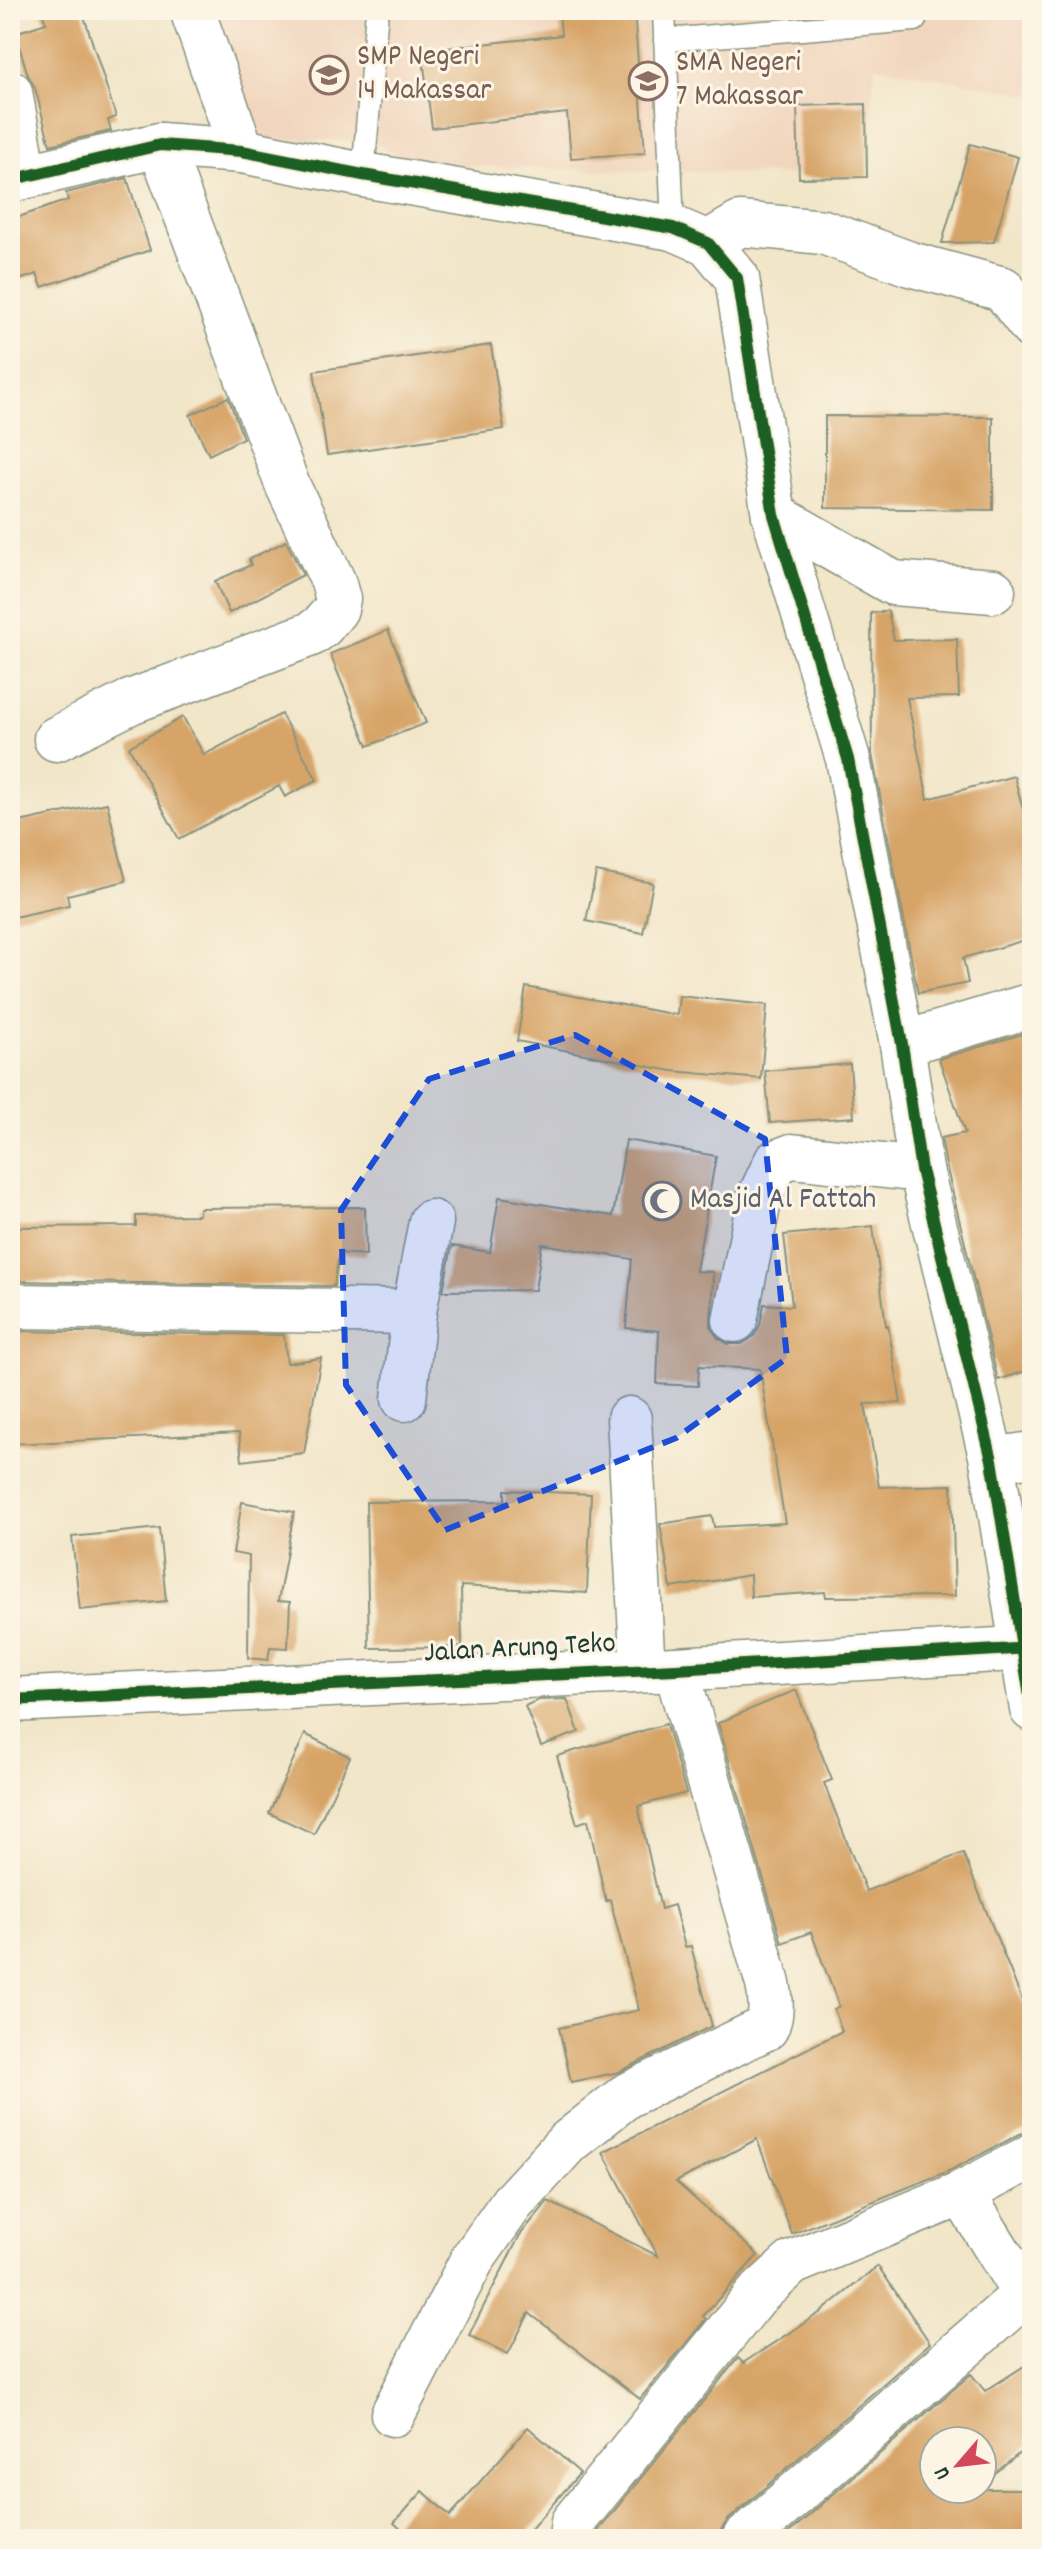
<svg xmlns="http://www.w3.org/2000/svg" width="1042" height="2549" font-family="Dekko,sans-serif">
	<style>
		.built { fill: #f1d5bd }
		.building { fill: #d7a468 }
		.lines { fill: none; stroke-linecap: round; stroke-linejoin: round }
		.service-casing { stroke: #88927e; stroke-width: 25 }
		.minor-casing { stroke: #88927e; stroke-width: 47 }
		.service { stroke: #fff; stroke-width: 22 }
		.minor { stroke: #fff; stroke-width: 44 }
		.cycleway-casing { stroke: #fcf5e5; stroke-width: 17 }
		.cycleway { stroke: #1b5e20; stroke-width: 12 }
		.marked { fill: #1d4ed8; fill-opacity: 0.2; stroke: #1d4ed8; stroke-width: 6; stroke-dasharray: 16 10; stroke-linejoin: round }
		.labels { text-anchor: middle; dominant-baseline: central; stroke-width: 6; stroke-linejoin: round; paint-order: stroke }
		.education-label { font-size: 30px; fill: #785e54; stroke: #fcf5e5; text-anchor: start }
		.worship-label { font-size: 30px; fill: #5b616d; stroke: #fcf5e5; text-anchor: start }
		.street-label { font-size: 30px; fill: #1f3d34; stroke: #fcf5e5 }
	</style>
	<rect width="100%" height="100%" fill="#fcf5e5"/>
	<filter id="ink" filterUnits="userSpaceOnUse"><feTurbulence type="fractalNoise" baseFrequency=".0125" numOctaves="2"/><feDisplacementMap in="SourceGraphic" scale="16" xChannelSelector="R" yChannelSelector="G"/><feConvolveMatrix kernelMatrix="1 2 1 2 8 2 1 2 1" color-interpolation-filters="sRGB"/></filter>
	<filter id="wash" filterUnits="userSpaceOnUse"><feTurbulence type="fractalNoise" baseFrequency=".006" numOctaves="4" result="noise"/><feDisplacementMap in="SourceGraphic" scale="32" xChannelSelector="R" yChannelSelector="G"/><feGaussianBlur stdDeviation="1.8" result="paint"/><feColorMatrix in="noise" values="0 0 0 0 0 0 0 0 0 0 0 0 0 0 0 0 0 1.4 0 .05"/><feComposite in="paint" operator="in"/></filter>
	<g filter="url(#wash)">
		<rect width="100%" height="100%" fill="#f2e6c9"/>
		<!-- built -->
		<path class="built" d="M211,10H1032V95L875,66L867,177L420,165L366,141L263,139Z"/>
		<g id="blocks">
			<!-- building -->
			<g class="building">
				<path d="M41,10H82L116,117L108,120L111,131L50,145L35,88L28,75L15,33L46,23Z"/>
				<path d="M559,10H634L645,153L571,158L567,113L432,128L422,51L561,35Z"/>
				<path d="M866,104L867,177L799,178L797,106Z"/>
				<path d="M970,144L1018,157L994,242L942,243Z"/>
				<path d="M127,178L150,250L42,287L37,274L10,283V220L68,200L66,193Z"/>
				<path d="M491,345L504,429L327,455L314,371Z"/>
				<path d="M228,397L243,438L209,455L190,415Z"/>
				<path d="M825,416L993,417V510L825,508Z"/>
				<path d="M286,541L303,575L229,613L215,581L251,565L249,559Z"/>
				<path d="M888,611L894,640L957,639L959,697L907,698L928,799L1014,776L1032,842V938L963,958L968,983L918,993L872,754L871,613Z"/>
				<path d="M388,630L426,723L368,746L330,654Z"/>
				<path d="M281,714L317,780L285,797L279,786L179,839L129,747L183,717L204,755Z"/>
				<path d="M107,803L126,881L67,895L69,905L14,917L10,895V824Z"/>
				<path d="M596,872L653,883L643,933L586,921Z"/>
				<path d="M526,987L677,1015L679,996L767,1005L761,1079L672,1071L517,1041Z"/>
				<path d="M1032,1031V1369L998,1380L946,1165L941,1138L965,1133L939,1059Z"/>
				<path d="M850,1064L854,1117L770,1123L765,1071Z"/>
				<path d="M626,1140L716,1156L696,1271L713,1272L711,1327L718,1338L729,1344H742L754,1336L760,1325L764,1304L792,1306L784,1235L873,1226L886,1326L888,1325L901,1403L865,1404L879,1487L952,1485L955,1596L826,1597L825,1592L751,1597L750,1575L671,1588L660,1524L712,1516L714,1527L785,1523L760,1369L699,1366L698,1386L657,1384L659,1331L626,1328L632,1259L542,1244L535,1290L443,1291L452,1246L490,1252L499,1197L613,1216Z"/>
				<path d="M365,1207L366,1255L339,1253L334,1286L10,1281V1227L136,1226V1216L199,1215V1208Z"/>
				<path d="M10,1331L284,1335L287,1363L321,1358L304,1453L242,1461L239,1433L10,1444Z"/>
				<path d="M505,1490L591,1494L587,1593L461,1586L462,1647L369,1648L366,1502L505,1501Z"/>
				<path d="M242,1502L294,1512L278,1601L290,1602L288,1648L270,1647L268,1660L248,1658L249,1556L233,1553Z"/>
				<path d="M159,1528L166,1601L80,1610L72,1537Z"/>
				<path d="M796,1690L832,1780L824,1783L866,1891L963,1853L1032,2025V2131L1020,2134L951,2170L792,2234L757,2139L676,2182L758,2255L703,2316L706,2319L640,2399L529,2313L508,2354L469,2335L520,2235L548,2201L658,2256L603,2152L842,2031L834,2009L839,2006L811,1932L782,1943L718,1723Z"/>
				<path d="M567,1699L579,1732L541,1746L525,1706L538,1700Z"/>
				<path d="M666,1724L686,1793L638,1806L661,1909L674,1905L685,1947L691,1946L712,2026L619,2072L571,2082L559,2028L639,2010L610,1900L606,1901L588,1820L577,1824L557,1756Z"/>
				<path d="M305,1734L350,1757L314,1834L269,1813Z"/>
				<path d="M878,2266L930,2343L728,2520L721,2530L720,2539H601L597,2532L738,2358L743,2363L821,2312Z"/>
				<path d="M1032,2361V2443L982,2484V2441H934V2489H1032V2539H782L971,2374L985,2391Z"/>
				<path d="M528,2427L580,2473L522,2539H412L394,2523L423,2491L450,2516Z"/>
			</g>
		</g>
	</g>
	<g filter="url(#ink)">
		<use href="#blocks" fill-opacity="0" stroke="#88927e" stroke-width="2"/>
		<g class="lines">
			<!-- service casing -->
			<g class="service-casing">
				<g id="service">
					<path d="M664,10L673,228"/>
					<path d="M665,40L915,20V10"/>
					<path d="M363,175L377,10"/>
				</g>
			</g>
			<!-- minor casing -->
			<g class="minor-casing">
				<g id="minor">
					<path d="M192,10L242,151"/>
					<path d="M10,92L25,176"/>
					<path d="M10,180L160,145L242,151L363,175L673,228L708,243L737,278L774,515L848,759L902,1044L921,1170L992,1460L1032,1709"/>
					<path d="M708,243L740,224L823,232L910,264L1003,289L1032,327"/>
					<path d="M774,515L893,583L993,591"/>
					<path d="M56,739L130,702L311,634L322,626L336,609L338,599L333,581L287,484L160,145"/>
					<path d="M902,1044L1032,1005"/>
					<path d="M10,1306L414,1312L431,1222"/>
					<path d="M735,1320L760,1196L776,1162L792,1156L921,1170"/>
					<path d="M404,1399L414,1312"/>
					<path d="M629,1419L643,1670"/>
					<path d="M992,1460L1032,1454"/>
					<path d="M10,1700L676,1669L1032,1648"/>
					<path d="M962,2193L1032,2306"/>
					<path d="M393,2414L472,2260L512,2203L568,2142L626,2096L766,2028C773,2014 771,1999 768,1984L676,1669"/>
					<path d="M571,2539L573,2522L756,2296L792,2263L962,2193L1032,2156"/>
					<path d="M744,2539L1025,2294"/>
				</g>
			</g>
			<!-- service -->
			<use href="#service" class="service"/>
			<!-- minor -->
			<use href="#minor" class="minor"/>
			<!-- cycleway casing -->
			<g class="cycleway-casing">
				<g id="cycleway">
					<path d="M10,180L160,145L242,151L363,175L673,228L708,243L737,278L774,515L848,759L902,1044L921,1170L992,1460L1032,1709"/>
					<path d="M10,1700L676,1669L1032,1648"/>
				</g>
			</g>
			<!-- cycleway -->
			<use href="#cycleway" class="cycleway"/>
		</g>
	</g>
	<!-- marked area -->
	<path class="marked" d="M575,1035L765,1139L787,1358L676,1438L445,1530L346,1385L341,1210L429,1079Z"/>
	<!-- icons -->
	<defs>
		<g id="school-ring" transform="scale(2)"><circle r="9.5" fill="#fcf5e5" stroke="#8d6e63" stroke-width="1.5"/><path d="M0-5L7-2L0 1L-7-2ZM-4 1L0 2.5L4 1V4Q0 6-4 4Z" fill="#8d6e63"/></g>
		<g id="mosque-ring" transform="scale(2)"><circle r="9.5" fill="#fcf5e5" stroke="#6b7280" stroke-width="1.5"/><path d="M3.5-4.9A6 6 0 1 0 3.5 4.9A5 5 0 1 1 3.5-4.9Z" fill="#6b7280"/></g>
	</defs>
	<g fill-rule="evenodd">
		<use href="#school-ring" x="329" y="75"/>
		<use href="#school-ring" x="648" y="81"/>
		<use href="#mosque-ring" x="662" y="1201"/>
	</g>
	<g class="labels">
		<!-- education labels -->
		<g class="education-label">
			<text x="357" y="58">SMP Negeri<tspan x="357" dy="34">14 Makassar</tspan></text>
			<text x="676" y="64">SMA Negeri<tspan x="676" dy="34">7 Makassar</tspan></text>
		</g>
		<!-- worship labels -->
		<g class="worship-label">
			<text x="690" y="1201">Masjid Al Fattah</text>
		</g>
		<!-- street labels -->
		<g class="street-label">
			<text transform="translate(520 1650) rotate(-3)">Jalan Arung Teko</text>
		</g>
	</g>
	<!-- margin -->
	<rect width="1042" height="2549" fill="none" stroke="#fcf5e5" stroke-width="40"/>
	<!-- north arrow -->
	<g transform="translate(958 2465) rotate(242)"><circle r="38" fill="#fcf5e5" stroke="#a4ab9e" stroke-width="2"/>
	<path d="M0-6L14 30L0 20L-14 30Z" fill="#d1495b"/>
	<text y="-12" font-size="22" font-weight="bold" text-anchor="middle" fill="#1f3d34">U</text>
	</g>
</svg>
